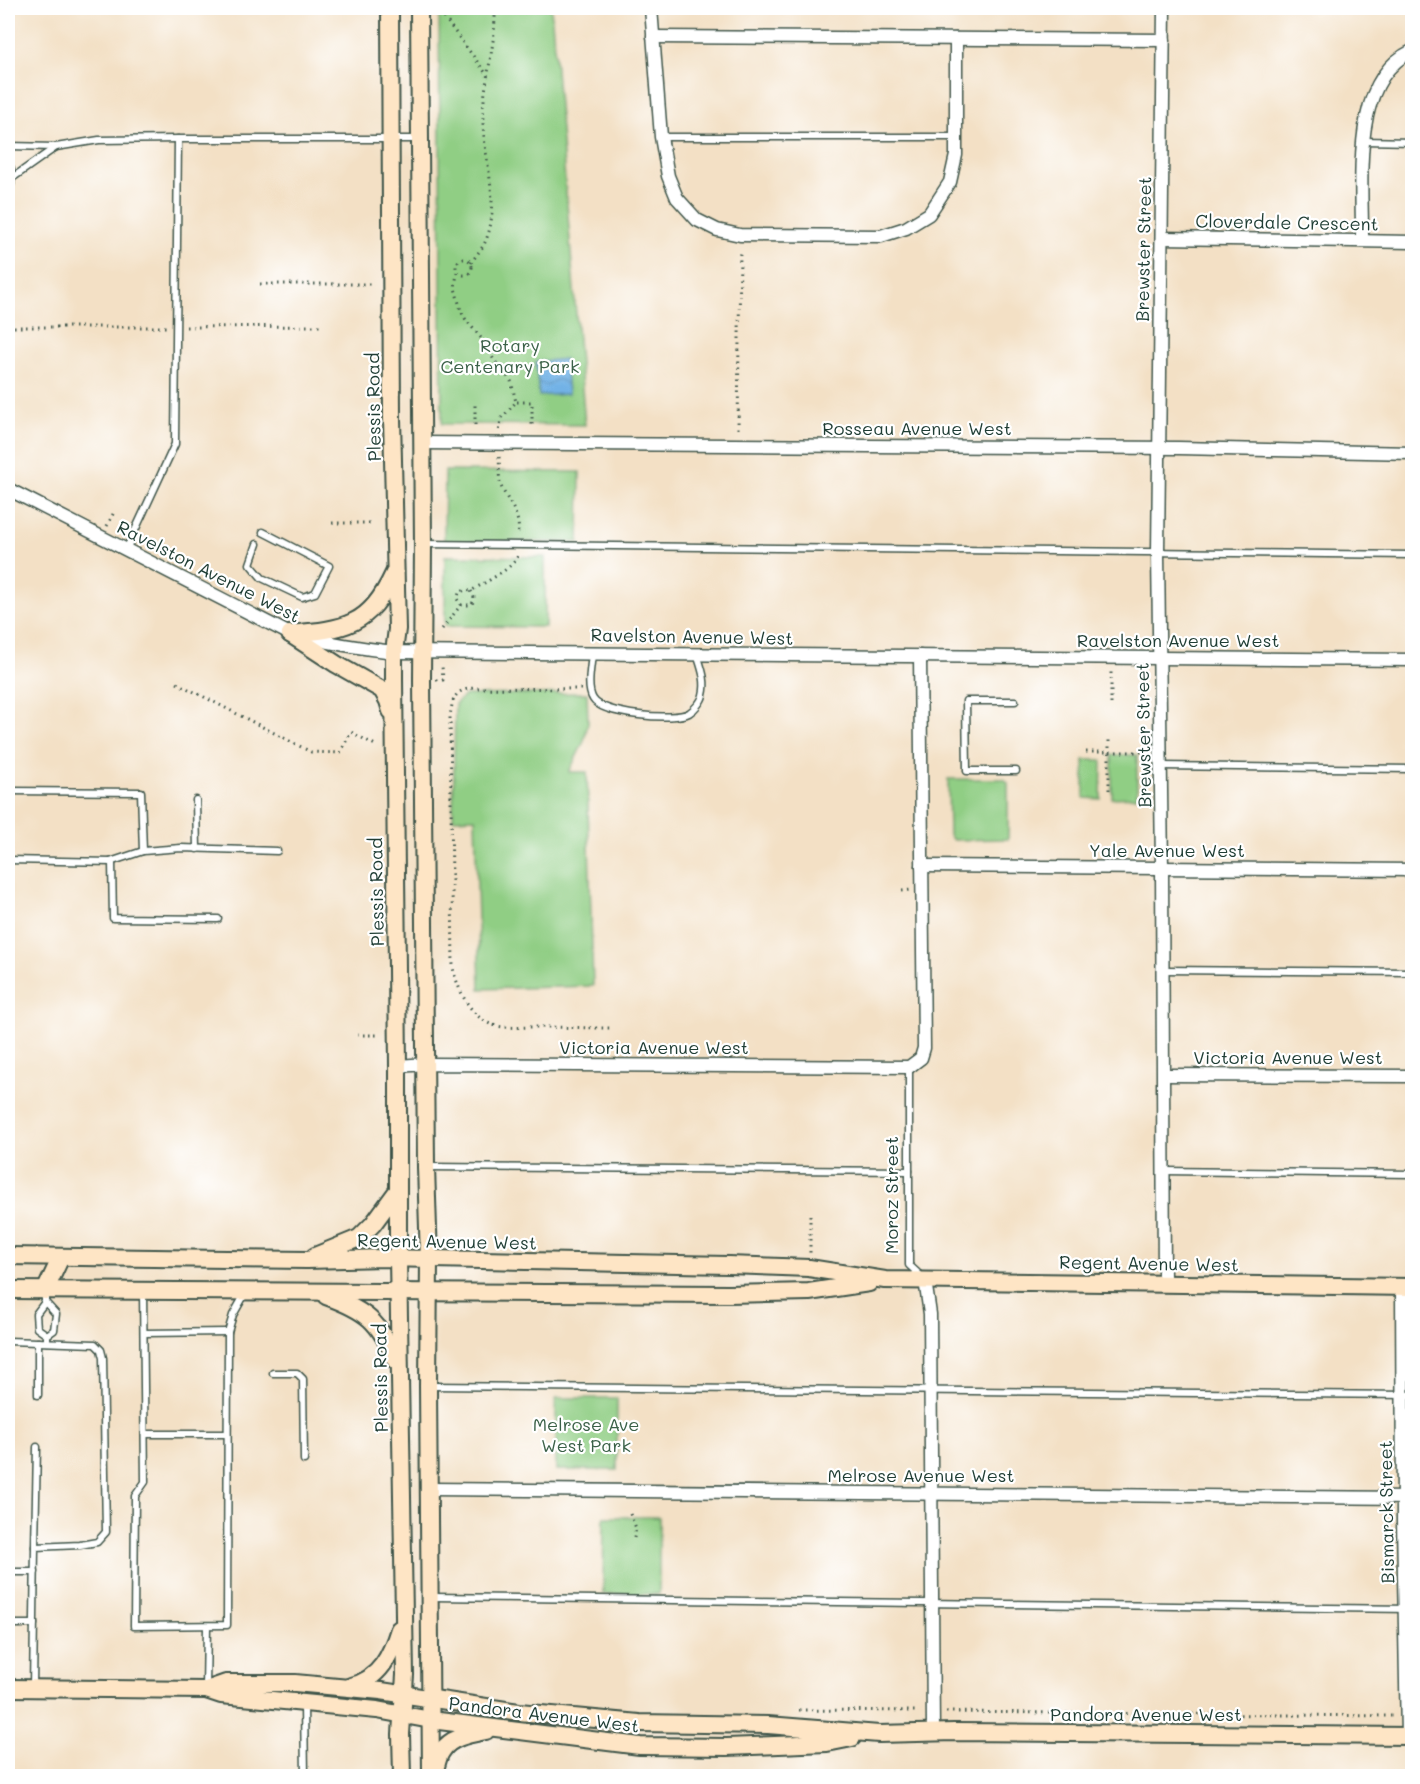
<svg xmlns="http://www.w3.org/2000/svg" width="1420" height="1784" font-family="Mali,sans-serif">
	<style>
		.park { fill: #90ce84; stroke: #58865c; stroke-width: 1.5 }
		.water { fill: url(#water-waves); stroke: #48788d; stroke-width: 1.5 }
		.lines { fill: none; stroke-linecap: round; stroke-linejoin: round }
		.lane-casing { stroke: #3f554a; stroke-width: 9 }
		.street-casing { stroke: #3f554a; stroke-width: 15 }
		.secondary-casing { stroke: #3f554a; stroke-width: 20 }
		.path { stroke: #3f554a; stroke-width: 3; stroke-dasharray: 1.5 4.5; stroke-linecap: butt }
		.lane { stroke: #fff; stroke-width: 6 }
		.street { stroke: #fff; stroke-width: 12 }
		.secondary { stroke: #fee5c5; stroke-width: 16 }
		.labels { text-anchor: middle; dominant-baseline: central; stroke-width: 4.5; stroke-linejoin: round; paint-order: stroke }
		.street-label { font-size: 18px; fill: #1f3d34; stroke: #fff }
		.park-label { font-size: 18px; fill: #3b6148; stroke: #fff }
	</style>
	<defs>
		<pattern id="water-waves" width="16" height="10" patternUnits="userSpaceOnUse" patternTransform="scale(1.5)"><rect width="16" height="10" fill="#72b2e6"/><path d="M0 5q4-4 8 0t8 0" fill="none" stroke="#5d92bb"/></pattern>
	</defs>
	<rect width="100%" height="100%" fill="#fff"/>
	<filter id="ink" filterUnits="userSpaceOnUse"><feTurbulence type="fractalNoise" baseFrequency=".0167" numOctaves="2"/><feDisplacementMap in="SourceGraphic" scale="12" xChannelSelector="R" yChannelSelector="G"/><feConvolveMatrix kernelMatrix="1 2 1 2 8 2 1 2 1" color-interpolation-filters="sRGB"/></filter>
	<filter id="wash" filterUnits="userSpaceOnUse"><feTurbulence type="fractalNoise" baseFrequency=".008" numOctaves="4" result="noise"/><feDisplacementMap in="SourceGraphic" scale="24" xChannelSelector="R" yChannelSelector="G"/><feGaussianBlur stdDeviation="1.35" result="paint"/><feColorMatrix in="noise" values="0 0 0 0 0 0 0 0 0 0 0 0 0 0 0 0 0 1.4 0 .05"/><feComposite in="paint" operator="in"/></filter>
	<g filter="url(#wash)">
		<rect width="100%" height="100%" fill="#f3e0c5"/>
		<!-- park -->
		<g class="park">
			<path d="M439,8H551L585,425L442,424Z"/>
			<path d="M445,471L580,472L579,542L444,541Z"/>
			<path d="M445,556L545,557V627L445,626Z"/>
			<path d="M587,693L588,723L584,741L569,772H587L593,986L480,989L475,818L453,819L455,704L465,695Z"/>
			<path d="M1112,755H1137V797L1112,798Z"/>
			<path d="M1084,760H1102L1101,799L1084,798Z"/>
			<path d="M948,779H1004L1008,783V839L953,840L949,836Z"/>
			<rect x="556" y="1398" width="61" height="72"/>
			<path d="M604,1517H659V1594H603Z"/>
		</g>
		<!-- water -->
		<path class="water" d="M565,359L568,394L539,396L536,362Z"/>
	</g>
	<g filter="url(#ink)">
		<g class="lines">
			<!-- lane casing -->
			<g class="lane-casing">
				<g id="lane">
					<path d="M661,137H956"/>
					<path d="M1364,141L1412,142"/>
					<path d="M8,146L56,147L99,140L178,139H419"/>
					<path d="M8,181L56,147"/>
					<path d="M257,544L250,564L262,578L302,597L315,593L329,566L263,532"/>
					<path d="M424,544L1412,555"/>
					<path d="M126,550L175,444L178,139"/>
					<path d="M592,654C591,667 586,688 593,699C602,715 675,721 689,713C695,709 702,701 703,695C707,681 701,667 697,654"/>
					<path d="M1015,701H966L967,771H1016"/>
					<path d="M1161,766L1412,769"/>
					<path d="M8,791L141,792L143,851"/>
					<path d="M196,800L197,849"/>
					<path d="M8,860L112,862L113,918L218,919"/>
					<path d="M110,862L143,851L181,848L277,851"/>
					<path d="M1163,970L1412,972"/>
					<path d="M909,1067V1265L922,1277"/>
					<path d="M427,1167L909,1171"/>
					<path d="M1164,1171L1412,1174"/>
					<path d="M143,1291L145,1482L135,1496L134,1626L227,1625L228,1332L233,1315L245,1294"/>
					<path d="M45,1293V1302L36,1314L37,1328L47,1335V1342"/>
					<path d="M45,1302L56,1314L54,1330L47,1335"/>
					<path d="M144,1333L228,1332"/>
					<path d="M8,1341L95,1344L101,1350L103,1358L106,1532L97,1542L80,1545L35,1547L33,1688"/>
					<path d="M273,1373H297L303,1379L304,1460"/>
					<path d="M429,1386L1412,1395"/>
					<path d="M38,1395V1342"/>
					<path d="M145,1434H227"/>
					<path d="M35,1547L37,1447"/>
					<path d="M8,1572H35"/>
					<path d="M432,1597L1412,1609"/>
					<path d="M8,1624H34"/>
					<path d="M206,1689L207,1626"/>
					<path d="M304,1705L305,1776"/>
				</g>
			</g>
			<!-- street casing -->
			<g class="street-casing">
				<g id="street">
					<path d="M651,8L661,137L668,176L677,198L697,220L717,230L740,235L881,236L906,228L929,214L950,182L956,155V39"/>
					<path d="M1164,8L1158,553L1162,868L1164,1282"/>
					<path d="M653,37L1164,40"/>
					<path d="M8,169V184"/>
					<path d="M1162,238L1412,242"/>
					<path d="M1362,241C1363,183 1349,81 1412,51"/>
					<path d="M422,443L1179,448L1412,453"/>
					<path d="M8,489L290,634C324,642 358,648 394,652L1412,660"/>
					<path d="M922,866L1412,870"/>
					<path d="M398,1066L426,1064L909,1067L921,1058L924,1048L920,656"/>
					<path d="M1164,1075L1412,1076"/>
					<path d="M925,1280L930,1314L933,1732"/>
					<path d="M1402,1287L1403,1521L1407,1736"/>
					<path d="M430,1489L1412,1498"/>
				</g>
			</g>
			<!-- secondary casing -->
			<g class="secondary-casing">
				<g id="secondary">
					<path d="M390,8L392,418L397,629L394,652V679L398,1066V1258L405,1675L401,1734L402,1776"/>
					<path d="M419,8L423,544L422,680L426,1167L429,1259L428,1386L431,1776"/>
					<path d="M290,634L336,664L382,690L388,701L391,711"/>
					<path d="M290,634C345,629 369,627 394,573"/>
					<path d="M8,1256L307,1260L384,1258L728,1265L809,1268L885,1280L1412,1287"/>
					<path d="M315,1256L359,1238L373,1224L398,1190"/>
					<path d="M8,1290L729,1294L809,1292L869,1283"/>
					<path d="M45,1291L61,1257"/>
					<path d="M326,1296C367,1311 379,1321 396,1361"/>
					<path d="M351,1686C380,1679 391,1655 399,1629"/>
					<path d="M8,1688L206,1690L226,1683H295L381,1691L519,1712L639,1723L768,1725L879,1734L954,1732L1412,1736"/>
					<path d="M206,1690L221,1695L377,1710L431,1720L640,1746L727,1747L827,1743L852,1738"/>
					<path d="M435,1770C437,1764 438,1756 442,1751C450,1737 471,1734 486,1731"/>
				</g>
			</g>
			<!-- path -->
			<g class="path">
				<path d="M437,8L488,76"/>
				<circle cx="464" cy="267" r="8"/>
				<path d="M471,263C476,255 483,248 486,240C502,202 481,153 483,112C485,77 496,43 495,8"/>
				<path d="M457,272L455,288L461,311L466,320L481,338L494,360L511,381L516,402L501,419L499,432"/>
				<path d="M260,284H372"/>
				<path d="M8,327H168"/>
				<path d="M186,327L322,326"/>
				<path d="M517,402H532V426"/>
				<path d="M475,425V404"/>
				<path d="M738,429L740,249"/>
				<path d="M499,457C500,466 498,478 501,486C509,505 521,513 518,536"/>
				<path d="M332,523H374"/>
				<path d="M107,526L115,510"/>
				<path d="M461,605H471C475,600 475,597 471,591"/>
				<path d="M442,629L461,605L457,599L459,593L465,590L471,591C483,583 517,567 518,554"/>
				<path d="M436,680H443L442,666"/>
				<path d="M177,683L311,752L340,753L351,732L377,746"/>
				<path d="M581,689L474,688C454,690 453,698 450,716L453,968C458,990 469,1014 490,1024C503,1029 522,1027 536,1027C561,1027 585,1028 610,1028"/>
				<path d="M1111,704V671"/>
				<path d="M1086,752H1147"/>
				<path d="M1109,790V740"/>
				<path d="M902,891L911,890"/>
				<path d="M357,1035H380"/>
				<path d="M810,1215V1253"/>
				<path d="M630,1514L636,1528L634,1538"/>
				<path d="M799,1710L919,1711"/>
				<path d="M946,1712L1393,1716"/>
			</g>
			<!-- lane -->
			<use href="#lane" class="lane"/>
			<!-- street -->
			<use href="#street" class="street"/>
			<!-- secondary -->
			<use href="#secondary" class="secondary"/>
		</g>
	</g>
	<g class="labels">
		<!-- street labels -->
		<g class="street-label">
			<text transform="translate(1287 222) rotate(1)">Cloverdale Crescent</text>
			<text transform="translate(1143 249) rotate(-89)">Brewster Street</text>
			<text transform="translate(373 407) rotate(-91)">Plessis Road</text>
			<text x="917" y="428">Rosseau Avenue West</text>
			<text transform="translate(209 571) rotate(27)">Ravelston Avenue West</text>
			<text transform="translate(692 636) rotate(1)">Ravelston Avenue West</text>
			<text x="1178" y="640">Ravelston Avenue West</text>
			<text transform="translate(1143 735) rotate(-91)">Brewster Street</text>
			<text x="1167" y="850">Yale Avenue West</text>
			<text transform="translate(376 892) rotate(-91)">Plessis Road</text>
			<text x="654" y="1047">Victoria Avenue West</text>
			<text x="1288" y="1057">Victoria Avenue West</text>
			<text transform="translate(891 1195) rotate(-90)">Moroz Street</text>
			<text transform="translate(447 1241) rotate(1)">Regent Avenue West</text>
			<text transform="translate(1149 1263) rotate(1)">Regent Avenue West</text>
			<text transform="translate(380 1378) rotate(-91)">Plessis Road</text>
			<text x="921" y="1475">Melrose Avenue West</text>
			<text transform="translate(1386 1512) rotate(-91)">Bismarck Street</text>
			<text transform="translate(544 1714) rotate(7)">Pandora Avenue West</text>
			<text x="1146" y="1714">Pandora Avenue West</text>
		</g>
		<!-- park labels -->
		<g class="park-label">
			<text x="510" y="345">Rotary<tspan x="510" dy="21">Centenary Park</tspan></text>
			<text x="586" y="1424">Melrose Ave<tspan x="586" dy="21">West Park</tspan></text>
		</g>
	</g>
	<!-- margin -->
	<rect width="1420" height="1784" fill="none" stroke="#fff" stroke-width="30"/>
</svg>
